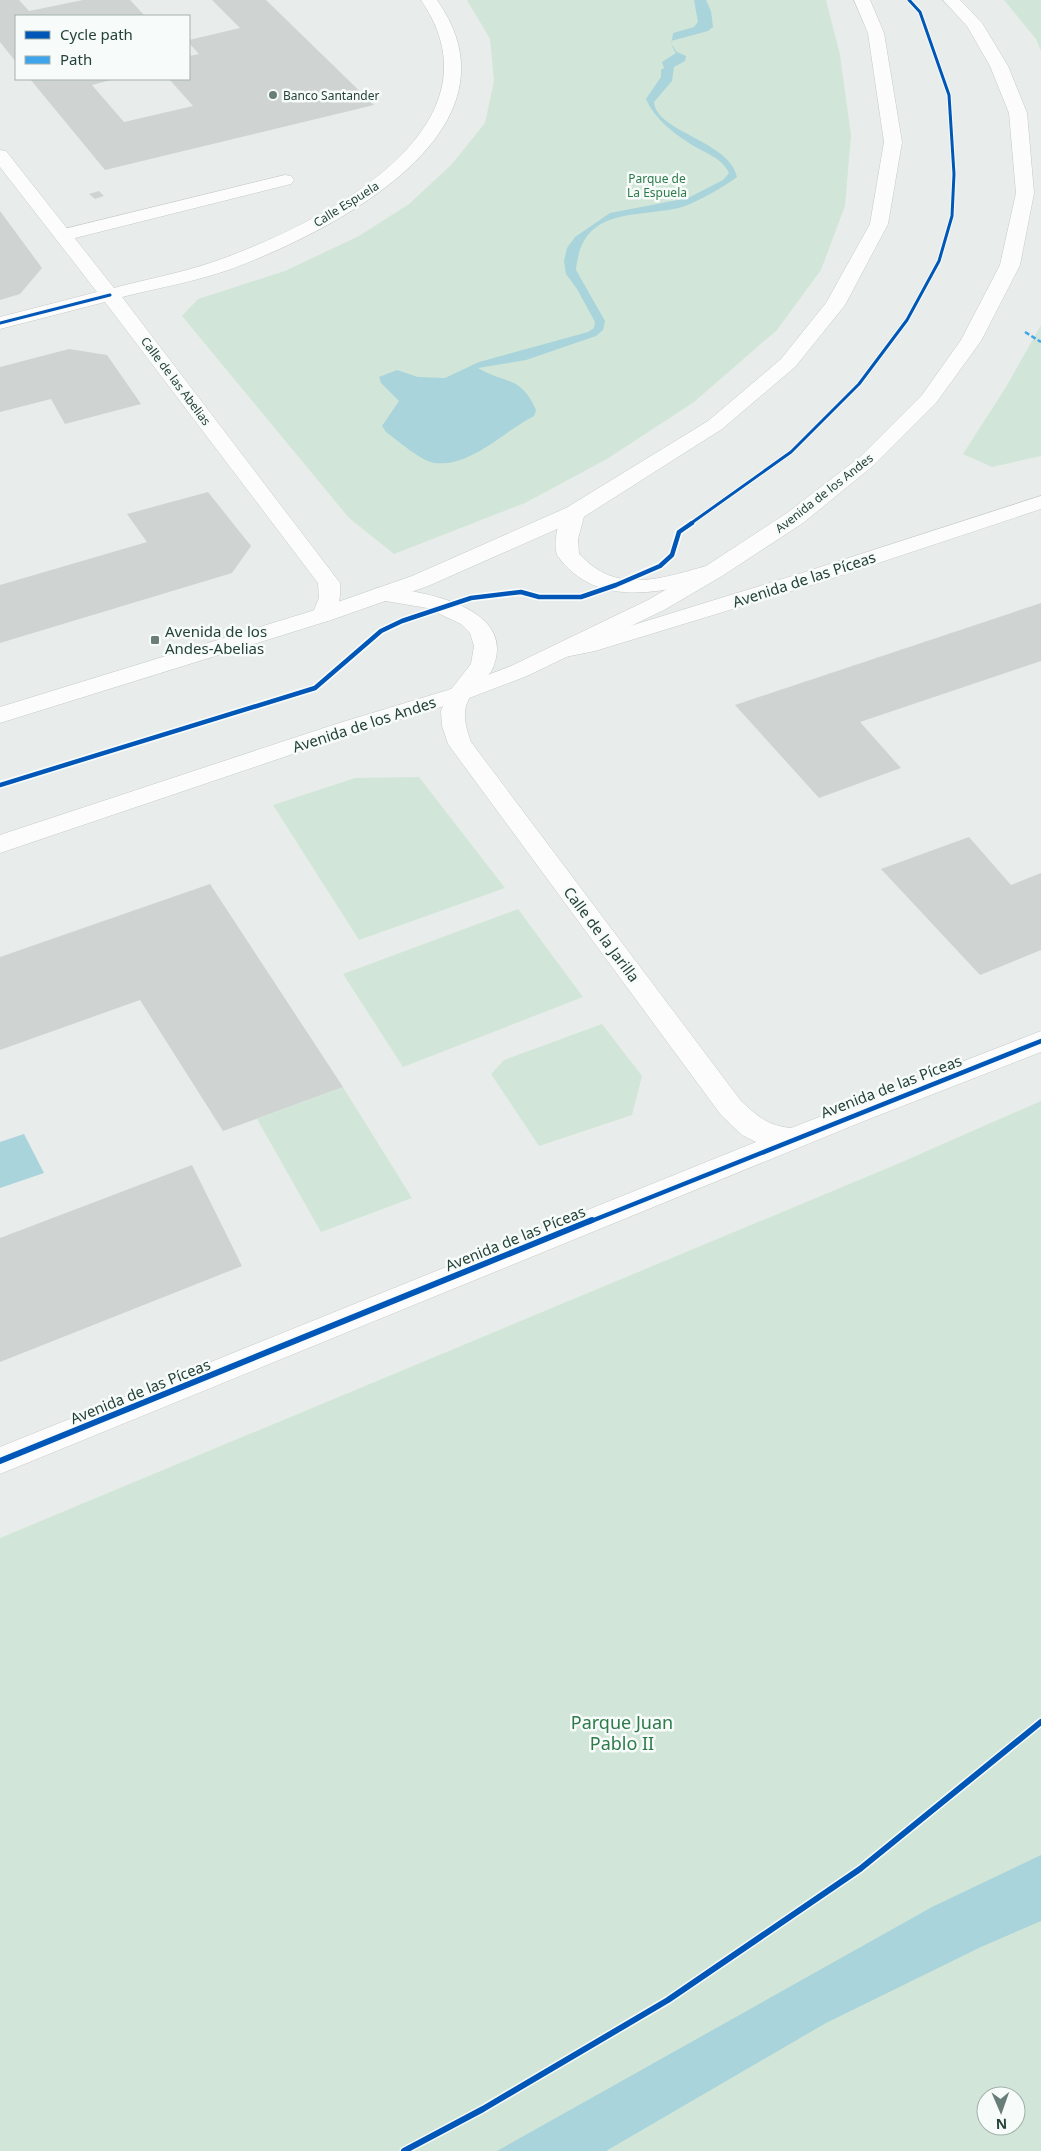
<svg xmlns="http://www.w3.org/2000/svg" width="1041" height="2151" font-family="'Noto Sans',sans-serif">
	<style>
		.green { fill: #d1e6d8; fill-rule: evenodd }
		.water { fill: #a9d4db }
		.building { fill: #cfd4d2 }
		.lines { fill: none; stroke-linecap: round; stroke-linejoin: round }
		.lane-casing { stroke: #c5cac8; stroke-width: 1 }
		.street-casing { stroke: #c5cac8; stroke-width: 1 }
		.secondary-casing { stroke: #c3cbc8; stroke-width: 1 }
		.lane { fill: #fcfcfc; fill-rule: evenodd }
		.street { fill: #fcfcfc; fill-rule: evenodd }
		.secondary { fill: #fcfcfc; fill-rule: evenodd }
		.quiet { stroke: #3ea4ec; stroke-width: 2.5; stroke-dasharray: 5 2.5; stroke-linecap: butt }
		.cycleway-far2-casing { stroke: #f7fbf9; stroke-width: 5 }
		.cycleway-far1-casing { stroke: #f7fbf9; stroke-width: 8 }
		.cycleway-casing { stroke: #f7fbf9; stroke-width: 9 }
		.cycleway-far2 { stroke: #0057b8; stroke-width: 3 }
		.cycleway-far1 { stroke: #0057b8; stroke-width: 4.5 }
		.cycleway { stroke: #0057b8; stroke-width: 6 }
		.poi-dot { fill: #697e78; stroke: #f7fbf9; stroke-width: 2 }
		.labels { text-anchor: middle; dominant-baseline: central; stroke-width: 5; stroke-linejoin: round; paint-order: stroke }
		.far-poi-label { font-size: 12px; fill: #24423a; stroke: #f7fbf9; text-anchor: start }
		.far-park-label { font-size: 12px; fill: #2d7a4b; stroke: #f7fbf9 }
		.far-street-label { font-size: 12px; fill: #24423a; stroke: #f7fbf9 }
		.street-label { font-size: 15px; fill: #24423a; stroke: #f7fbf9 }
		.poi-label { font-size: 15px; fill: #24423a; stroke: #f7fbf9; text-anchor: start }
		.near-park-label { font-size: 18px; fill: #2d7a4b; stroke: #f7fbf9 }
	</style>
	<rect width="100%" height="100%" fill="#e8edeb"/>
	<!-- green -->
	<g class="green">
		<path d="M467,0H826L840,55L851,135L845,206L821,270L777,330L694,402L607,459L525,503L394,554L349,518L182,316L198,299L285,271L359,236L409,204L451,165L485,123L494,81L490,39Z"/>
		<path d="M1004,0H1041V51L1036,39Z"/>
		<path d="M1041,325V456L992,467L963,454L1006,387Z"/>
		<path d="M419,777L505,888L359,940L273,805L355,778Z"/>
		<path d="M518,909L583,997L403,1067L343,974Z"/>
		<path d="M602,1024L642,1076L632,1115L539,1146L491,1074L504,1060Z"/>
		<path d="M343,1087L412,1198L321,1232L257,1119Z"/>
		<path d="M1041,1101V2151H0V1538L895,1165ZM986,2096H1016V2126H986Z"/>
	</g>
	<!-- water -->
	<g class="water">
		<path d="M694,0H706L711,11L713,27L708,31L671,41V44L677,52L686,56L685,61L674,67L672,81L654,102C656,132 730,141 737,177C724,187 694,204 679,208C632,218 582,207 576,270L605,321L603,330L596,336L526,360L478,368C504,384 521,375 536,410L534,416C504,431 471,467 435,463C422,462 397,440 386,432L382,426L399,401L381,383L379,377L397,370L418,377L445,378L479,362L588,332L594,328L595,322L577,289L566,274L564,261L567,248L575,237L610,213L688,198L723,180L729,173C722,157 702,152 689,143C672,132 654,118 646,99L661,77V70L664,68L662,62L676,53C668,40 672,45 673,33L694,27L698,22Z"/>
		<path d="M24,1134L44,1173L0,1188V1142Z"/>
		<path d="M1041,1855V1921L981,1947L826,2023L606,2151H497L932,1907Z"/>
	</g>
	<!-- building -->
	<g class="building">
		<path d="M0,0H19L29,11L83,0H130L145,16H16V62L0,42Z"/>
		<path d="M212,0H266L374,105L105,170L30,79H115L92,85L124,122L193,106L169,79H189V56L199,54L189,43V40L240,28Z"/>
		<path d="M99,191L104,196L95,199L89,194Z"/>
		<path d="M0,211L42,268L20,294L0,300Z"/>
		<path d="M69,349L107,355L141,404L65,424L51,399L0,412V367Z"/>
		<path d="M208,492L251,546L232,573L0,643V585L147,542L127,514Z"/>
		<path d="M1041,603V661L860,722L901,768L819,798L735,705Z"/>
		<path d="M969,837L1011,885L1041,873V950L980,975L881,869Z"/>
		<path d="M210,884L343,1087L223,1131L140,1000L0,1050V957Z"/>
		<path d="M192,1165L242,1266L0,1362V1238Z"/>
	</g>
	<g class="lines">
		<!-- lane casing -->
		<g class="lane-casing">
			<path id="lane" d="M285,175L291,176L294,180L291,184L63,241L56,239L54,235L56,231Z"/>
		</g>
		<!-- street casing -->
		<g class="street-casing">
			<g id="street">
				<path d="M421,0H437C531,133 327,234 228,270C194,282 157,288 122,297L340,583C341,597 339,608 331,620L323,622L315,620L312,615L319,598L318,583L105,302L0,329V317L97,292L0,167V150L6,151L114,288C147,279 181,273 213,262C311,228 512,132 421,0Z"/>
				<path d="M1041,496V509L818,583L595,651L565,657L557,655L553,650L557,645L591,638L802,573Z"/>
				<path d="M574,507L582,508L585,513L578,539L579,554C585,559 592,567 600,571C635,591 678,573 714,564L722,566L725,571L722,576C667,592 596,611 557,555C553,540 558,521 566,508Z"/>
				<path d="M382,587C421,591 515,606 494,665C492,672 486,678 481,683C461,704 462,716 471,742L741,1101C757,1116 768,1126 791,1128L1041,1031V1052L864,1121L0,1474V1447L756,1142L742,1135L721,1115L448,744L442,726L441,711L449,692L471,664L474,646L470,633L461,624L427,608L374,599L371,594L374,589Z"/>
			</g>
		</g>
		<!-- secondary casing -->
		<g class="secondary-casing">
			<g id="secondary">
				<path d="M854,0H870L884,33L902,142L888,224L845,305L795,367L722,429L582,518L428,586L331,620L0,723V707L315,610L412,576L566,508L708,421L781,359L826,303L870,224L884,142L868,33Z"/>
				<path d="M943,0H960L982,23L1008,66L1027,113L1034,193L1020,265L981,341L936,403L874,465L803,523L722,576L664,610L527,676L464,700L352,734L0,853V835L336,724L448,690L511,666L648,600L706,566L787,513L860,457L922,395L961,340L1000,265L1016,193L1009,113L990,66L967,26Z"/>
			</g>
		</g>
		<!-- lane -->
		<use href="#lane" class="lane"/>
		<!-- street -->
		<use href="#street" class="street"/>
		<!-- secondary -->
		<use href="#secondary" class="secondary"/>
		<!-- quiet -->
		<path class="quiet" d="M1025,332L1041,342"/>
		<!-- cycleway-far2 casing -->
		<g class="cycleway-far2-casing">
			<g id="cycleway-far2">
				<path d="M0,323L110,295"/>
				<path d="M690,524L791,452L859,384L907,320L939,261L952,216L954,174L949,95L920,12L909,0"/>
			</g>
		</g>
		<!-- cycleway-far1 casing -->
		<g class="cycleway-far1-casing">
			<g id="cycleway-far1">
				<path d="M0,785L315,688L381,631L402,621L471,598L521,592L539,597H581L616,585L660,566L672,555L679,532L692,523"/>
				<path d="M589,1222L1041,1041"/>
			</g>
		</g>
		<!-- cycleway casing -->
		<g class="cycleway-casing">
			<g id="cycleway">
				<path d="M0,1461L592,1220"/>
				<path d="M404,2151L483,2109L668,2000L860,1869L1041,1722"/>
			</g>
		</g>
		<!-- cycleway-far2 -->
		<use href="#cycleway-far2" class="cycleway-far2"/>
		<!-- cycleway-far1 -->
		<use href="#cycleway-far1" class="cycleway-far1"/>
		<!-- cycleway -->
		<use href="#cycleway" class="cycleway"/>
	</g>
	<!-- markers -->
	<g class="poi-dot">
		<circle cx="273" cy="95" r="5"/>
		<rect x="150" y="635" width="10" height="10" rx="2.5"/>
	</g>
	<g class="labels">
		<!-- far-poi labels -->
		<g class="far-poi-label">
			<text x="283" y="95">Banco Santander</text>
		</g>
		<!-- far-park labels -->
		<g class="far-park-label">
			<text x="657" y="178">Parque de<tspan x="657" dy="14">La Espuela</tspan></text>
		</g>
		<!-- far-street labels -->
		<g class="far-street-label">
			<text transform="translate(346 204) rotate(-32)">Calle Espuela</text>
			<text transform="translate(176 381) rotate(53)">Calle de las Abelias</text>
			<text transform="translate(824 493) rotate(-38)">Avenida de los Andes</text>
		</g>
		<!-- street labels -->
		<g class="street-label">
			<text transform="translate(804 579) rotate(-18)">Avenida de las Píceas</text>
			<text transform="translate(364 724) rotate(-18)">Avenida de los Andes</text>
			<text transform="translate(602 934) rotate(53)">Calle de la Jarilla</text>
			<text transform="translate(891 1086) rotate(-21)">Avenida de las Píceas</text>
			<text transform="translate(515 1238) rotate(-22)">Avenida de las Píceas</text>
			<text transform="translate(140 1391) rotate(-22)">Avenida de las Píceas</text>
		</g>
		<!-- poi labels -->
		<g class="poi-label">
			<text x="165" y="631">Avenida de los<tspan x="165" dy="17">Andes-Abelias</tspan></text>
		</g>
		<!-- near-park labels -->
		<g class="near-park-label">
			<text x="622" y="1722">Parque Juan<tspan x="622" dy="21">Pablo II</tspan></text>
		</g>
	</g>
	<!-- legend -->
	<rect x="15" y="15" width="175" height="65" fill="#f7fbf9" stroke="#a3b1ad"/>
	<rect x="25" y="31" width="25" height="8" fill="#0057b8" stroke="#a3b1ad"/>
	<text x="60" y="40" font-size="15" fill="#24423a">Cycle path</text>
	<rect x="25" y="56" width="25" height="8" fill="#3ea4ec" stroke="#a3b1ad"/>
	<text x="60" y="65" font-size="15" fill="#24423a">Path</text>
	<!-- north arrow -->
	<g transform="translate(1001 2111) rotate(178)"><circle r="24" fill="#f7fbf9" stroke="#a3b1ad"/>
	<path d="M0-4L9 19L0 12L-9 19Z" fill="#697e78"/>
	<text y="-8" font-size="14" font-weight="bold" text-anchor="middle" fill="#24423a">N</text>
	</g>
</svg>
